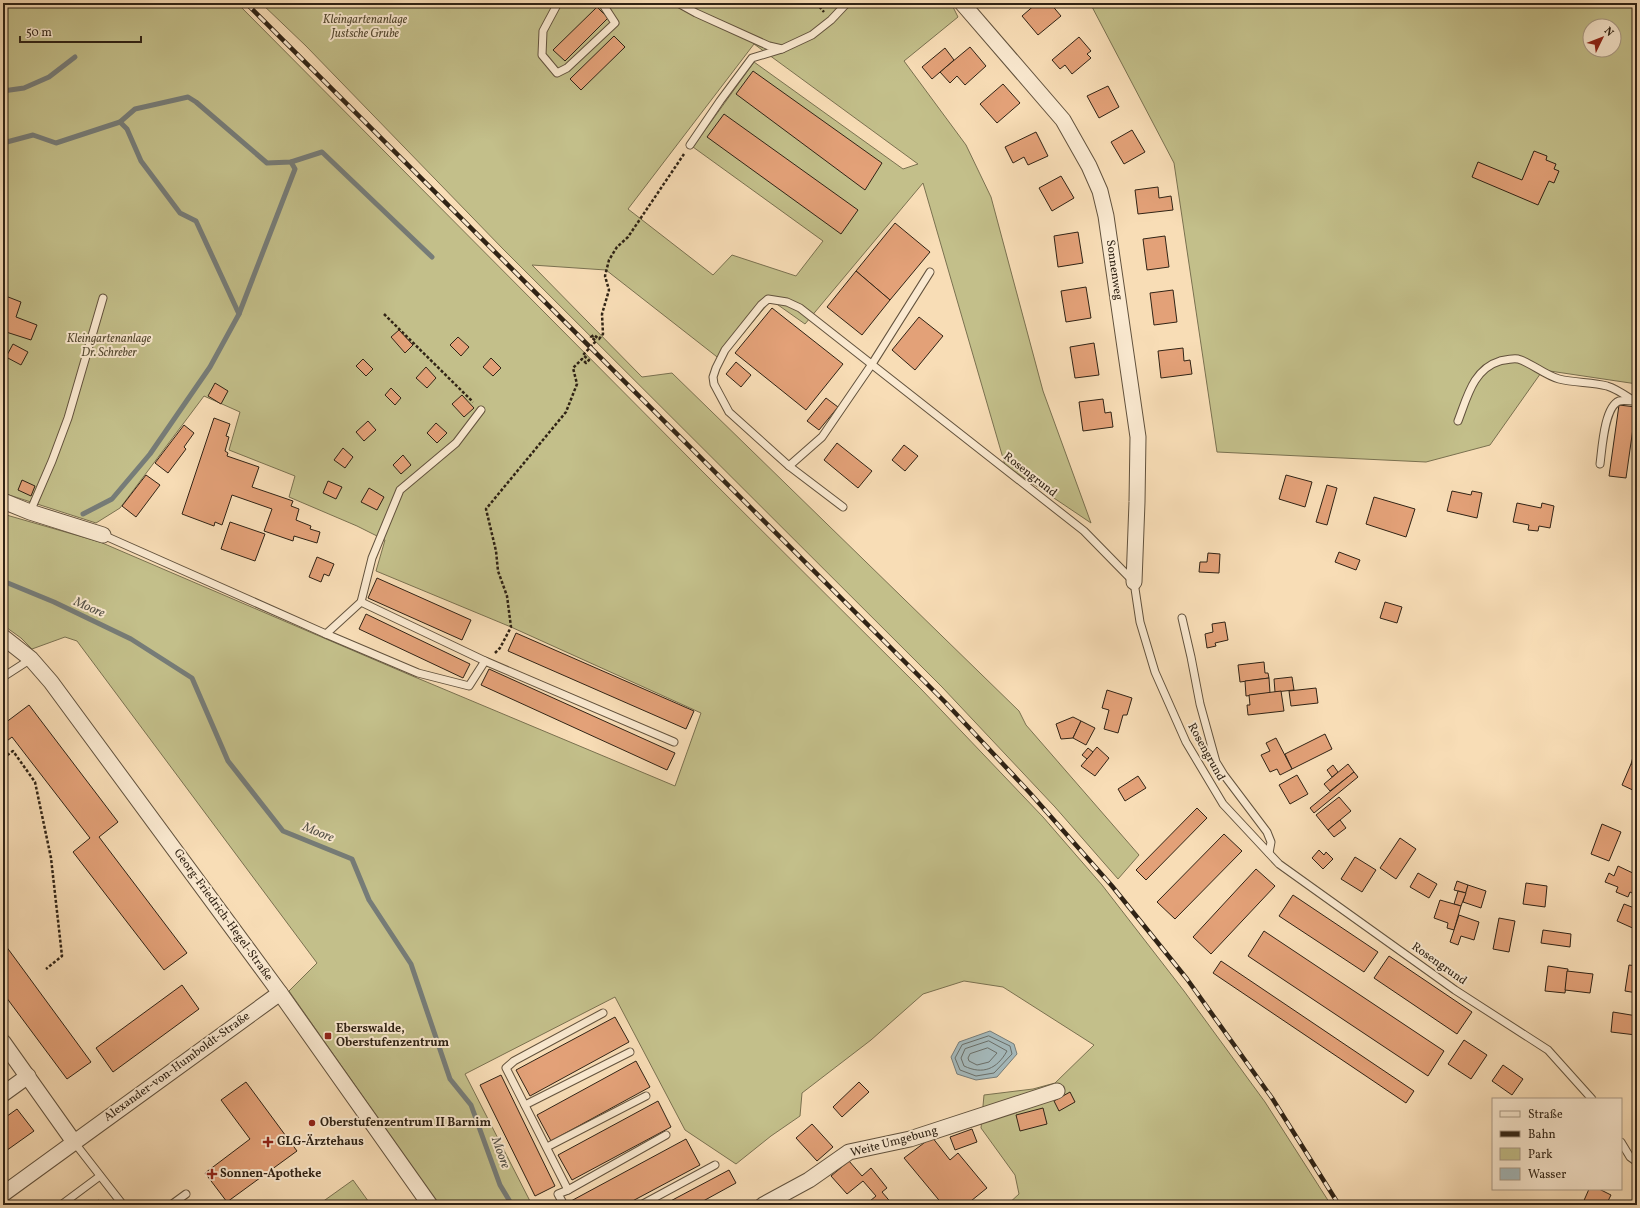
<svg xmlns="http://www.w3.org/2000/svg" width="1640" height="1208" font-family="Vollkorn,serif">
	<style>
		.green { fill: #c3bf8a; stroke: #7a7150; fill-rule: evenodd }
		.water { fill: #a4b8ba; stroke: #767c78 }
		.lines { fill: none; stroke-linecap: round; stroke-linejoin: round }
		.shore { stroke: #6a6e68; stroke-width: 1 }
		.stream { stroke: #767c78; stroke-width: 5 }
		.building { fill: #e3a178; stroke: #302315 }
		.lane-casing { stroke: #62523d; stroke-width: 9 }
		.street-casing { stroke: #62523d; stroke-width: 17 }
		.path { stroke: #302315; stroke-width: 2.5; stroke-dasharray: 3 2; stroke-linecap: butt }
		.lane { stroke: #fae9d0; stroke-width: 7 }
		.street { stroke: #fae9d0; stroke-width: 15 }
		.rail-casing { stroke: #302315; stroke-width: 4.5 }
		.rail { stroke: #fae9d0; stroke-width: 3; stroke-dasharray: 9; stroke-linecap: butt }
		.poi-dot { fill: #8f2418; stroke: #fae9d0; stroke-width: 1.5 }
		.labels { text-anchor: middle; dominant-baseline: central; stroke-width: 4; stroke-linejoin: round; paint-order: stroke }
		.park-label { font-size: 12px; font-style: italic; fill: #554a32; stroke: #fae9d0 }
		.street-label { font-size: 12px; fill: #302315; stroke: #fae9d0 }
		.poi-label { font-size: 12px; font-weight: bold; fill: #302315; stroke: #fae9d0; text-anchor: start }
		.water-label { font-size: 13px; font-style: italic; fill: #535047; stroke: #fae9d0 }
	</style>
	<rect width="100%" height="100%" fill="#f8ddb6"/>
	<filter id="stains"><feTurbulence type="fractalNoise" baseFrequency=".005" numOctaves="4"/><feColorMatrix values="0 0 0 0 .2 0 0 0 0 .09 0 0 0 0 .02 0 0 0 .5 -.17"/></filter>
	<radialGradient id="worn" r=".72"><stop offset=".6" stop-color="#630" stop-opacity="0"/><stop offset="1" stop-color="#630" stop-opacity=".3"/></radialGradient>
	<!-- green -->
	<g class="green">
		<path d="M3,3H237L700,469L922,690L1043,817L1102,885L1184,991L1265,1102L1331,1205H1007L1019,1194L1015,1175L981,1128L984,1095L1033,1089L1055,1083L1094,1045L1003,987L964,981L923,994L871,1040L802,1093L800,1116L771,1136L736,1164L685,1130L615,997L465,1074L532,1205H439L289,991L317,963L77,641L65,637L32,649L21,638L3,625V514L100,542L410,675L675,786L701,713L511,627L376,571L385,540L357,526L289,497L295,476L229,450L240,412L204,396L120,508L96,523L3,493Z"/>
		<path d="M261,3H951L958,17L904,61L966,145L991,197L1043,391L1091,523L1005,465L923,183L805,324L771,300L721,360L606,270L532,265L642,377L672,373L1019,711L1026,725L1139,855L1118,879L1055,807L942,687L503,249L306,46ZM754,44L918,164L903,169L754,62L693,147L823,241L796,276L732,255L713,275L628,209Z"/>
		<path d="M1090,3H1637V384L1543,370L1490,445L1426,462L1217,452L1174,163ZM1590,26H1614V50H1590Z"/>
		<path d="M353,1180L371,1205H318Z"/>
	</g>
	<!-- water -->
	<path class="water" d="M990,1031L1014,1044L1017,1054L997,1077L976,1080L957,1074L951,1057L959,1042Z"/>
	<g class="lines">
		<!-- shore -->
		<g class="shore">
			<path d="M989,1036L1010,1046L1012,1054L994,1073L976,1076L960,1070L955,1058L962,1045Z"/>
			<path d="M989,1041L1007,1051C997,1069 983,1075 964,1066L961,1058L965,1049Z"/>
			<path d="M988,1048L997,1053L989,1062L977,1065L969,1061L968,1058L970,1054Z"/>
		</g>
		<!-- stream -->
		<g class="stream">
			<path d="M3,91L24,88L49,77L75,57"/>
			<path d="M3,143L33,135L56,143L120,122L135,109L188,97L196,102L267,163L291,162L322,152L432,257"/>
			<path d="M239,314L295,169L291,162"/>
			<path d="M83,514L112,499L150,454L210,367L239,314L196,221L180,213L141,161L127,129L120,122"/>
			<path d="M3,581L54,602L131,639L192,678L228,761L283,831L352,859L369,900L411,964L450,1079L471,1105L500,1185L512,1205"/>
		</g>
	</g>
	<!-- building -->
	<g class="building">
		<path d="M1037,3H1050L1061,16L1038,35L1022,16Z"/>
		<path d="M597,7L608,18L565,61L553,50Z"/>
		<path d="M614,36L625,47L581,90L570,79Z"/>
		<path d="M1079,37L1091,51L1087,54L1091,58L1072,74L1065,65L1060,69L1052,60Z"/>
		<path d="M970,47L986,66L965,85L957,76L950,83L940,72Z"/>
		<path d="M945,48L954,60L932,79L922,67Z"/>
		<path d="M753,71L882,163L865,190L736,94Z"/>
		<path d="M1003,84L1020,103L997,123L980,104Z"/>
		<path d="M1108,86L1119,107L1099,118L1087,96Z"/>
		<path d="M724,114L858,210L841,234L707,137Z"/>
		<path d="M1132,130L1145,152L1124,164L1111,142Z"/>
		<path d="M1036,132L1048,156L1028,165L1024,157L1013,163L1005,147Z"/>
		<path d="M1534,151L1547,156L1546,160L1556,164L1554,169L1559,171L1554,183L1549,181L1538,205L1472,177L1478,162L1522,180Z"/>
		<path d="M1061,176L1074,198L1052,211L1039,188Z"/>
		<path d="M1158,187L1159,198L1171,196L1173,210L1138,214L1135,190Z"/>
		<path d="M895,223L930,252L890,300L856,271Z"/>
		<path d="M1078,232L1083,263L1058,267L1054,236Z"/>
		<path d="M1165,236L1169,267L1147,270L1143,239Z"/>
		<path d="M856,271L890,300L862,335L827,307Z"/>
		<path d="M1086,287L1091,318L1066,322L1061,291Z"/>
		<path d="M1173,290L1177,322L1154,325L1150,293Z"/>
		<path d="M3,295L21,302L16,317L37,325L31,340L3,331Z"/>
		<path d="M772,308L843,364L806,410L735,353Z"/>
		<path d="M919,317L943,336L915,370L892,350Z"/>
		<path d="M399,330L413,345L405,353L391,337Z"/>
		<path d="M458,337L469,347L461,356L450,345Z"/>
		<path d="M1094,343L1099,375L1075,378L1070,347Z"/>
		<path d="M13,344L28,352L21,365L6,357Z"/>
		<path d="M1183,348L1184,361L1190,360L1192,374L1161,378L1158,351Z"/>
		<path d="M491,358L501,368L493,376L483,367Z"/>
		<path d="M363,359L373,369L366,376L356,366Z"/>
		<path d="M736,362L751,375L741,387L726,374Z"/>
		<path d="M426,367L436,378L427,388L416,378Z"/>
		<path d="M215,383L228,391L221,404L208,396Z"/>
		<path d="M391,388L401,398L395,405L385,395Z"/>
		<path d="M462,395L474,408L464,417L452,404Z"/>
		<path d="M826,398L838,407L819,430L807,421Z"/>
		<path d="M1103,399L1105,413L1111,412L1113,427L1083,431L1079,402Z"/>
		<path d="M1619,405L1636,407L1626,478L1609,476Z"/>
		<path d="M214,418L230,424L226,436L229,437L225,451L228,453L227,456L259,467L252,487L293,501L291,506L299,509L296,520L311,526L310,529L320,532L317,543L294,536L293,541L264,531L272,509L232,495L222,525L215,522L214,526L182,514Z"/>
		<path d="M368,421L376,430L364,441L356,432Z"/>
		<path d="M436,423L447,433L437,443L427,433Z"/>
		<path d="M184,425L194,433L184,447L186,449L168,473L155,463Z"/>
		<path d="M837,443L872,471L858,488L824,460Z"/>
		<path d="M904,445L918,456L905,471L892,460Z"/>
		<path d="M343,448L353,457L345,468L334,460Z"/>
		<path d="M403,455L411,465L401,474L393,465Z"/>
		<path d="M146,475L160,485L136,517L122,506Z"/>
		<path d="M1286,475L1312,482L1305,507L1279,499Z"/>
		<path d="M22,480L35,486L31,496L18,490Z"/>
		<path d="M328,481L342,487L336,499L323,493Z"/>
		<path d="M1327,485L1337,488L1327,525L1316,522Z"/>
		<path d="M369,488L384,497L377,510L361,502Z"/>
		<path d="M1452,491L1471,495L1472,491L1482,493L1477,518L1447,511Z"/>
		<path d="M1374,497L1415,509L1406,537L1366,524Z"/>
		<path d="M1517,503L1541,508L1542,503L1554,506L1550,528L1539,526L1538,531L1528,530L1529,525L1513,522Z"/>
		<path d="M230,522L265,534L255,561L221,549Z"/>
		<path d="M1339,552L1360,560L1356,570L1335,562Z"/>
		<path d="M1208,553L1220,554L1219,573L1199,572L1200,562H1207Z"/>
		<path d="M317,557L334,564L329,576L324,574L321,582L309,577Z"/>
		<path d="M377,578L471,620L462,640L368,598Z"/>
		<path d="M1385,602L1402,607L1397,623L1380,618Z"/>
		<path d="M366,614L470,664L463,678L359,629Z"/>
		<path d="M1225,622L1228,640L1215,643L1216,646L1207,648L1205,634L1213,632L1212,624Z"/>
		<path d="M516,633L694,711L686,729L508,651Z"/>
		<path d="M1264,662L1265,673H1268L1269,678L1240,682L1238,665Z"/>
		<path d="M489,669L675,753L667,770L481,685Z"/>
		<path d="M1292,677L1294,690L1275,692L1274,679Z"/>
		<path d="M1269,678L1270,693L1246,696L1245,681Z"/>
		<path d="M1316,688L1318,703L1291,706L1289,691Z"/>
		<path d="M1107,690L1132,698L1127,715H1123L1118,733L1104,729L1109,710L1102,708Z"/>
		<path d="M1281,691L1284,711L1248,715L1247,705H1250L1249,695Z"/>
		<path d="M29,705L118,822L99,837L187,953L164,970L73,852L90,838L12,737L3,744V721L5,723Z"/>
		<path d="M1073,717L1081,721L1073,738L1061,739L1056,724Z"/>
		<path d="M1081,721L1095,728L1086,745L1073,738Z"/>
		<path d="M1325,734L1332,749L1292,769L1285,754Z"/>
		<path d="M1276,738L1292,769L1280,775L1277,769L1270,772L1261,755L1270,751L1266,743Z"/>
		<path d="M1637,743V766L1631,764Z"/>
		<path d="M1097,747L1109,758L1095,776L1081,766Z"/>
		<path d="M1088,748L1093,752L1087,759L1082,755Z"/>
		<path d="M1348,764L1354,772L1330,791L1324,784Z"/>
		<path d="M1631,764L1637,767V792L1622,785Z"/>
		<path d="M1333,765L1338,772L1332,777L1327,770Z"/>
		<path d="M1354,772L1358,777L1314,813L1310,808Z"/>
		<path d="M1297,775L1308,794L1290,804L1279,785Z"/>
		<path d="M1138,776L1146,788L1125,801L1118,789Z"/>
		<path d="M1339,797L1351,811L1328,830L1316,815Z"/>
		<path d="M1197,808L1207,818L1146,880L1136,870Z"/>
		<path d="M1340,820L1346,828L1334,837L1328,830Z"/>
		<path d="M1602,824L1621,832L1609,861L1591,854Z"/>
		<path d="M1224,834L1242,851L1175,919L1157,902Z"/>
		<path d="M1400,838L1416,849L1396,879L1380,868Z"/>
		<path d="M1319,850L1324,855L1326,852L1333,859L1323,869L1312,858Z"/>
		<path d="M1355,857L1376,870L1362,892L1341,879Z"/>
		<path d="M1618,866L1637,875V882L1632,893L1630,892L1628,897L1616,892L1618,887L1605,882L1609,873L1614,876Z"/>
		<path d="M1256,869L1275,886L1211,954L1193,937Z"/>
		<path d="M1418,873L1437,884L1429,898L1410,887Z"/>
		<path d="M1457,881L1468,885L1466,893L1454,890Z"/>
		<path d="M1526,883L1547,886L1545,907L1523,904Z"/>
		<path d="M1468,885L1486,891L1481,908L1463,902Z"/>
		<path d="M1458,891L1466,893L1461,906L1454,904Z"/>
		<path d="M1293,895L1378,952L1364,972L1279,916Z"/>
		<path d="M1440,900L1461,906L1454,930L1447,928L1448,923L1434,918Z"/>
		<path d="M1624,904L1637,909V930L1617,921Z"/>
		<path d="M1459,915L1479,922L1474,940L1461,936L1458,945L1450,942Z"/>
		<path d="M1499,918L1515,921L1509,952L1493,949Z"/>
		<path d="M1543,930L1571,934L1570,947L1541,943Z"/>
		<path d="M1264,931L1444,1051L1428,1076L1248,956Z"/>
		<path d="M3,942L91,1062L67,1079L3,993Z"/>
		<path d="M1636,950H1637V960H1634Z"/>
		<path d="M1389,956L1472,1012L1457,1034L1374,978Z"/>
		<path d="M1221,961L1414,1091L1406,1103L1213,973Z"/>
		<path d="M1629,965L1637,966V993L1625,991Z"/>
		<path d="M1548,966L1568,969L1565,993L1545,991Z"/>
		<path d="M1567,971L1593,974L1590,993L1565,990Z"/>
		<path d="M182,985L199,1009L113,1072L96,1048Z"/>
		<path d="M1613,1012L1637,1016L1636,1035L1611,1032Z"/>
		<path d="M615,1017L629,1042L530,1096L516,1070Z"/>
		<path d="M1464,1040L1487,1055L1471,1079L1448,1064Z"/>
		<path d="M636,1061L650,1087L551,1141L537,1115Z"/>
		<path d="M1503,1065L1523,1079L1512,1095L1492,1081Z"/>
		<path d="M501,1075L555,1186L535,1196L480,1085Z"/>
		<path d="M246,1082L297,1151L227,1202L205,1173L250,1139L221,1100Z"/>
		<path d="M859,1082L869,1092L842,1117L833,1107Z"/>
		<path d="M1070,1092L1075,1102L1059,1111L1054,1101Z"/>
		<path d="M658,1101L671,1127L572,1180L558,1155Z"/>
		<path d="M1043,1108L1047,1124L1020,1131L1016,1115Z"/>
		<path d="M17,1109L34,1131L3,1153V1119Z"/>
		<path d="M812,1124L833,1147L817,1161L796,1138Z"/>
		<path d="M972,1129L977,1142L955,1150L950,1137Z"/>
		<path d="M932,1137L950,1160L958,1153L987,1188L966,1205H943L904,1158Z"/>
		<path d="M686,1139L700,1165L625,1205H573L571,1201Z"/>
		<path d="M849,1161L862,1176L871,1168L887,1188L882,1192L893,1205H873L870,1201L876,1196L863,1181L847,1194L831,1176Z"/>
		<path d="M729,1170L736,1183L696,1205H663Z"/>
		<path d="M1589,1189H1599L1611,1195L1606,1205H1582Z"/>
		<path d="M99,1200L102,1205H92Z"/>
	</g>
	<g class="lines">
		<!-- lane casing -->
		<g class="lane-casing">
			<g id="lane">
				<path d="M558,3L543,31L542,55L557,73L567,68L615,23L602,3"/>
				<path d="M678,3L696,13L769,46L782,49L812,35L831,20L847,3"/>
				<path d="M690,145L720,101L752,58L782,49"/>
				<path d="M1458,421C1467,398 1473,369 1500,361C1505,360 1512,358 1518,359C1532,363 1544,375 1559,379C1575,383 1592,382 1607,386C1617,389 1625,395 1634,401"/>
				<path d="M1600,464C1602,450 1604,407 1619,401C1623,400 1630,401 1635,401"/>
				<path d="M789,466L822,437L872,364L930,272"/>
				<path d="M843,507L789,466L729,412L714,384L713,377L716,368L725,350L761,305L768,299L787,302L800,308L1084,531L1134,582L1140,622L1155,672L1186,742L1223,804L1279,864L1455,990L1548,1050L1592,1099"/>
				<path d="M30,512L52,461L68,418L103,298"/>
				<path d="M103,535L326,634L361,602L372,558L400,490L456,443L481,410"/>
				<path d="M361,602L485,661L674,742"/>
				<path d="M1182,618L1191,657L1200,704L1216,762L1224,775L1267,832L1271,842L1269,853"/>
				<path d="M326,634L418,673L469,686L485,661"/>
				<path d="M3,677L31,659"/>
				<path d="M603,1013L514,1061L506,1068L568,1190L666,1135"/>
				<path d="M525,1105L630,1052"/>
				<path d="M74,1142L123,1205"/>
				<path d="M1621,1142L1630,1157L1637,1162"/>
				<path d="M547,1147L646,1096"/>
				<path d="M61,1205L100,1176"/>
				<path d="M171,1205L186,1194"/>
				<path d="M564,1205L558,1194L568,1190"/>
				<path d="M641,1205L715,1165"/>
			</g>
		</g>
		<!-- street casing -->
		<g class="street-casing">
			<g id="street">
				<path d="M962,3L1063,120L1089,166L1100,191L1106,216L1138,437L1137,502L1134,582"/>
				<path d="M3,501L30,512L103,535"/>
				<path d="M3,637L31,659L51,682L280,993L430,1205"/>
				<path d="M3,1042L74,1142"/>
				<path d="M3,1094L28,1076"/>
				<path d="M3,1194L280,993"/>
				<path d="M763,1205L809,1180L849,1152L910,1139L1057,1091"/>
			</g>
		</g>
		<!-- path -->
		<g class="path">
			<path d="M816,3L824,12"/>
			<path d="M384,314L473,402"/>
			<path d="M495,653L500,648L511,627L507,596L498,571L496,551L486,509L566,412L577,384L573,368L582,359L586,363L589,360L583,355L596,341L591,337L594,335L599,339L603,334L602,314L609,290L605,276L609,260L617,247L628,237L684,154"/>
			<path d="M3,758L13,751L35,782L51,858L62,956L46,969"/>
		</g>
		<!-- lane -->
		<use href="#lane" class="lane"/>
		<!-- street -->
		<use href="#street" class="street"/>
		<!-- rail casing -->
		<g class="rail-casing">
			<path id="rail" d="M246,3L945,702L1030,793L1112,886L1187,979L1272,1098L1339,1205"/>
		</g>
		<!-- rail -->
		<use href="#rail" class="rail"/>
	</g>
	<!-- markers -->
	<g class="poi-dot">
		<rect x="324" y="1032" width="8" height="8" rx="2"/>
		<circle cx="312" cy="1123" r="4"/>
		<path d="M266 1136h4v4h4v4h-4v4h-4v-4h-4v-4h4z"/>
		<path d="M210 1168h4v4h4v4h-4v4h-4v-4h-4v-4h4z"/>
	</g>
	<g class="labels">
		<!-- park labels -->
		<g class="park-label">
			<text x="365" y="20">Kleingartenanlage<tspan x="365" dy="14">Justsche Grube</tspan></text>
			<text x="109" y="339">Kleingartenanlage<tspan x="109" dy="14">Dr. Schreber</tspan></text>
		</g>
		<!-- street labels -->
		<g class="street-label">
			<text transform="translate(1114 270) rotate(82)">Sonnenweg</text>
			<text transform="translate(1030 475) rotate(38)">Rosengrund</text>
			<text transform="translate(1206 752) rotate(61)">Rosengrund</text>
			<text transform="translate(223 915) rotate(54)">Georg-Friedrich-Hegel-Straße</text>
			<text transform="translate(1439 964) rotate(35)">Rosengrund</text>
			<text transform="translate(177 1067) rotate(-36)">Alexander-von-Humboldt-Straße</text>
			<text transform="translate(894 1142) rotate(-15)">Weite Umgebung</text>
		</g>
		<!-- poi labels -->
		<g class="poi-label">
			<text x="336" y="1029">Eberswalde,<tspan x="336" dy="14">Oberstufenzentrum</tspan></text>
			<text x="320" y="1123">Oberstufenzentrum II Barnim</text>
			<text x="277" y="1142">GLG-Ärztehaus</text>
			<text x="220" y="1174">Sonnen-Apotheke</text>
		</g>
		<!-- water labels -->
		<g class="water-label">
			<text transform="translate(89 608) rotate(24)">Moore</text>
			<text transform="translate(318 833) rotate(22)">Moore</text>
			<text transform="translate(500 1153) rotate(70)">Moore</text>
		</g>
	</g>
	<!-- margin -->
	<rect width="1640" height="1208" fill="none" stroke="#f8ddb6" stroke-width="16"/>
	<rect x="4" y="4" width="1632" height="1200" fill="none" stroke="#302315" stroke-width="2"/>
	<rect x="8" y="8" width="1624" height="1192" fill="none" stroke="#302315"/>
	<!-- legend -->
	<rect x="1492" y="1098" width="130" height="92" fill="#fae9d0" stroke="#a99a85"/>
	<rect x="1500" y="1111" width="20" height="6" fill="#fae9d0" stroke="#a99a85"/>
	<text x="1528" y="1118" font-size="12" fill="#302315">Straße</text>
	<rect x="1500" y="1131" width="20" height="6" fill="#302315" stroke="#a99a85"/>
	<text x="1528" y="1138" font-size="12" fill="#302315">Bahn</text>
	<rect x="1500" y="1148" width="20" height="12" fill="#c3bf8a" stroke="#a99a85"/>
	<text x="1528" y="1158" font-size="12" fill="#302315">Park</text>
	<rect x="1500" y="1168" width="20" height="12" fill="#a4b8ba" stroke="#a99a85"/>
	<text x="1528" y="1178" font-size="12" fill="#302315">Wasser</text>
	<!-- north arrow -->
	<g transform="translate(1602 38) rotate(47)"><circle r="19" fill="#fae9d0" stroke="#a99a85"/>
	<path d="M0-3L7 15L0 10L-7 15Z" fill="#8f2418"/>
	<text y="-6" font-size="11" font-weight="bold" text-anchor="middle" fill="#302315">N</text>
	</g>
	<!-- scale -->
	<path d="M20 36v6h121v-6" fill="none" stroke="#302315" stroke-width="2"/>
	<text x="26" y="36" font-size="12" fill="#302315" stroke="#fae9d0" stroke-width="3" paint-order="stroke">50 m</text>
	<rect width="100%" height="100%" filter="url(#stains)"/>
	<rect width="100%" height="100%" fill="url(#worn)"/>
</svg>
